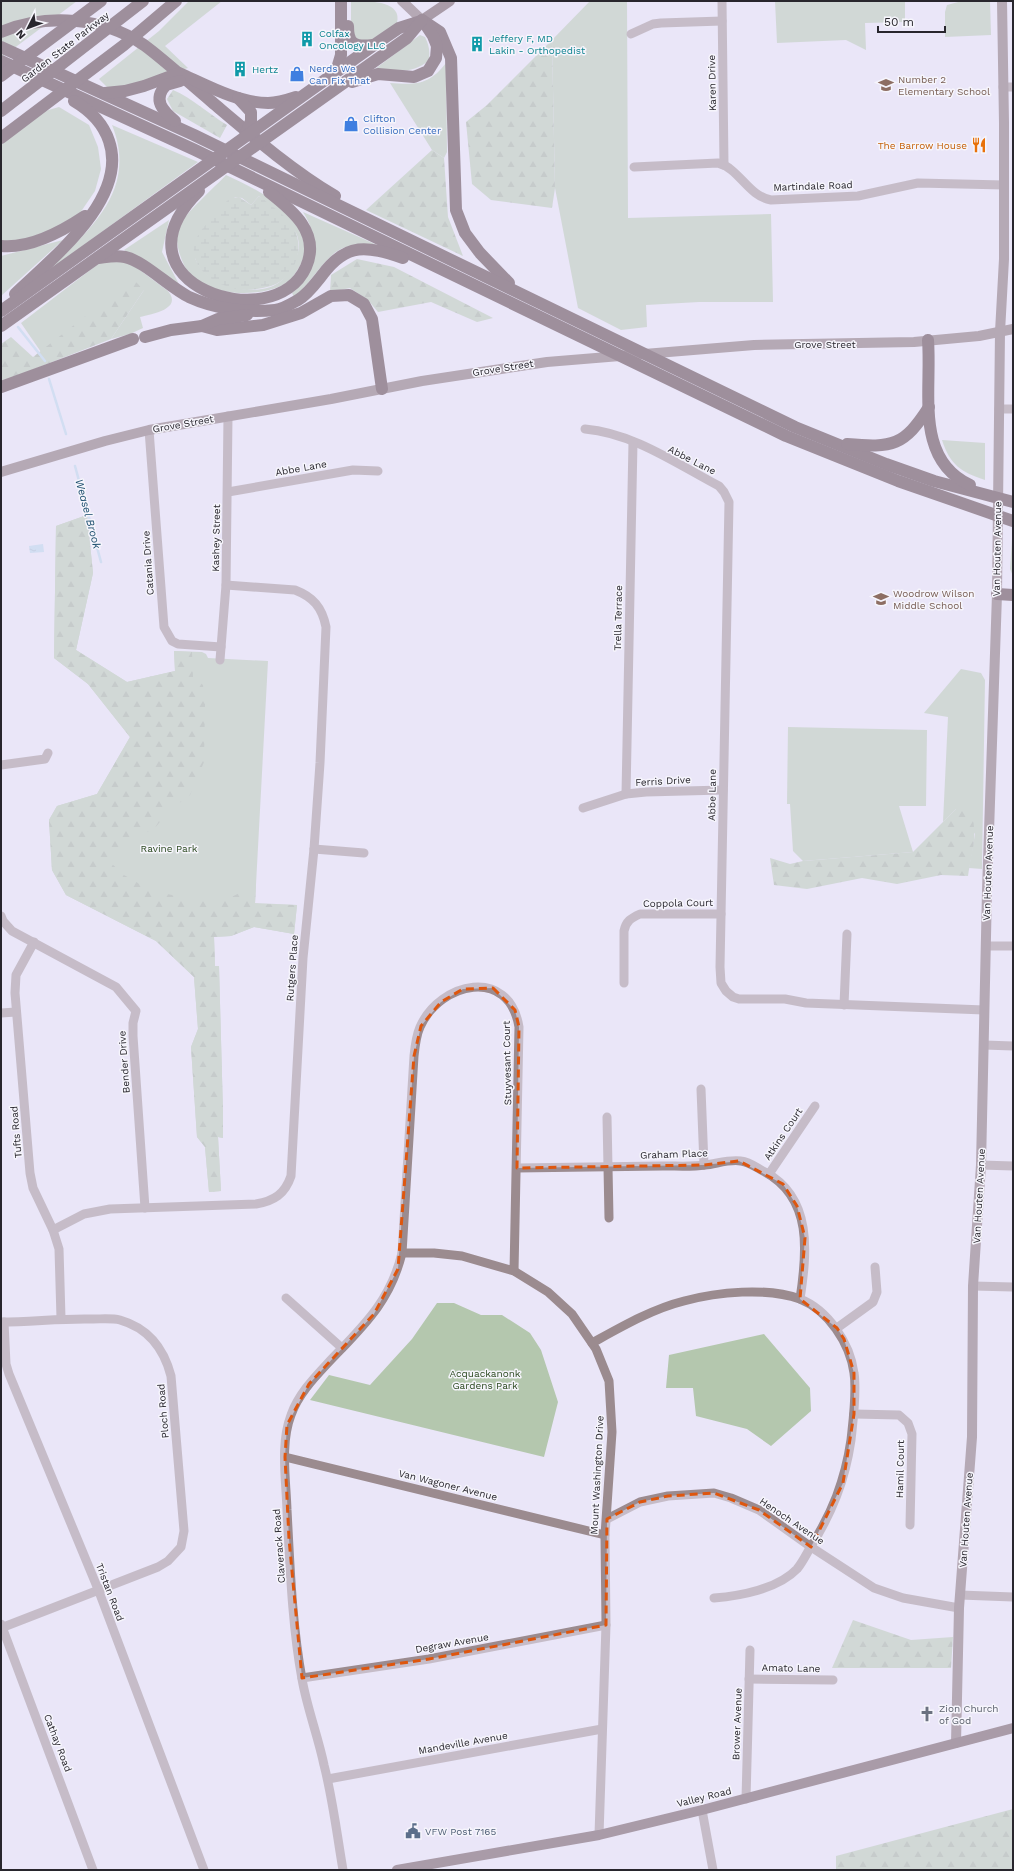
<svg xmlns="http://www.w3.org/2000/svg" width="1014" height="1871" font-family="'Work Sans',sans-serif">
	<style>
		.green { fill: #b4c7ae; fill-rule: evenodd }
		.forest { fill: url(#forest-firs) }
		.wetland { fill: url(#wetland-marsh) }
		.water { fill: url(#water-ripples) }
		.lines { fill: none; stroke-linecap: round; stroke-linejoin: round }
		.stream { stroke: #b5d4eb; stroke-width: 2.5 }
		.street { stroke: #9b8b8f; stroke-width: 9 }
		.secondary { stroke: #765f64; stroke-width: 10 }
		.primary { stroke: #5b4047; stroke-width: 10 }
		.highway { stroke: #43262e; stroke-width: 12 }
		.marked { fill: none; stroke: #de560e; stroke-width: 3; stroke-dasharray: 8 5; stroke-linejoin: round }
		.labels { text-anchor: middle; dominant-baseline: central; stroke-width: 3; stroke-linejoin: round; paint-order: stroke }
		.culture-label { font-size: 10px; fill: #0d838f; stroke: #f6f5fc; text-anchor: start }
		.street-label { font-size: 10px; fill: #28262d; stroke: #f6f5fc }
		.shop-label { font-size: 10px; fill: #366cbe; stroke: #f6f5fc; text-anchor: start }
		.education-label { font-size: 10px; fill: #785e54; stroke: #f6f5fc; text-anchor: start }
		.food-label { font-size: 10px; fill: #c56008; stroke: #f6f5fc; text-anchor: end }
		.park-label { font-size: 10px; fill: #2a481e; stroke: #f6f5fc }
		.worship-label { font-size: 10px; fill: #5b616d; stroke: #f6f5fc; text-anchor: start }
		.service-label { font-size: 10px; fill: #4e5e75; stroke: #f6f5fc; text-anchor: start }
		.water-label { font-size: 11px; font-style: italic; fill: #194c6c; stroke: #f6f5fc }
	</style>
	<defs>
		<pattern id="forest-firs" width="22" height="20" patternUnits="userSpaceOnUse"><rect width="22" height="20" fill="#b4c7ae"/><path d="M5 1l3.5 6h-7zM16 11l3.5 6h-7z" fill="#9bab96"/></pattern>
		<pattern id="wetland-marsh" width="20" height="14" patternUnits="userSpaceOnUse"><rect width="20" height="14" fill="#b4c7ae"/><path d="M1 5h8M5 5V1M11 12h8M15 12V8" fill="none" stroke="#9bab96"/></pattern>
		<pattern id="water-ripples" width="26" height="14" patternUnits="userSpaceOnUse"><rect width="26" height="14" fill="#b5d4eb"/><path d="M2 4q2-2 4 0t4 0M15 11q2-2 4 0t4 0" fill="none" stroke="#9cb6ca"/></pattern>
	</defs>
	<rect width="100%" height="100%" fill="#eae6f8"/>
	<!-- green -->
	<g class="green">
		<path d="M1,1H77L1,58Z"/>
		<path d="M189,1H222L165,46L188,68L110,90L99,79L159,31Z"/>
		<path d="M351,1C367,1 403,0 397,23L365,44L351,35Z"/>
		<path d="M590,1H627L628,218L771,214L773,302H699L646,305L647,327L621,330L578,308L555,188L552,40Z"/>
		<path d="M775,1H905V22L865,23L866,50L846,40L777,43Z"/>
		<path d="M962,1H990L991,35L945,37V12L947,5Z"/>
		<path d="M420,35L425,37C429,45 430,51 429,60C413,75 395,70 375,69Z"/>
		<path d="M446,63L447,152L444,158L432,150L390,83C416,85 429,85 446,63Z"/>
		<path d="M59,107L89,125L98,147L101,169L95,191L80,213L53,229L18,242L1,241V145L45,111Z"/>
		<path d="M112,125L198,162L44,274C87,232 139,192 112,125Z"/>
		<path d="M226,175C257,189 314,217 303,259C300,267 292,280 285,284C257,299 200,297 184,265C179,254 174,239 179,227C184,214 215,187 226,175ZM259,196C267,204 292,224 296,233C301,244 299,255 292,265C289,270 286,276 282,280C260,301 204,286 195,258L235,197L242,198L251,205Z"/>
		<path d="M303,212L377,245C367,246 355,245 346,247C328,251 310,285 294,297L292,293C316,272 321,239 303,212Z"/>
		<path d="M169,220L162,252L181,288L124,250Z"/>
		<path d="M63,240L1,296V256Z"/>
		<path d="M102,261L129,262L168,291C183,309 152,314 140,317L143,328L130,334L111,339L144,290L41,352L21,323Z"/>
		<path d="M942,440L985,443V480C961,472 950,465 942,440Z"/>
		<path d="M87,515L93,573L76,650L127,682L175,671L174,651L202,652L206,654L208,658L268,661L255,903L297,905L294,934L254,927L231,936L214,937L215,966H219L223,1113V1138L218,1137L221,1191L209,1192L205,1147L197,1137L191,1047L198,1029L194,977L156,941L66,895L52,870L49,820L57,806L97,794L130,737L88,684L54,658L56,526Z"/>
		<path d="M961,669L981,673L985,680L982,869L969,868L975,834L956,809L943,822L948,717L924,713Z"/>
		<path d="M788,727L927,730L926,806H899L913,852L803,861L793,851L790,804H787Z"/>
		<path d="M437,1303H454L481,1315H502L530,1333L541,1350L558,1402L544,1457L310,1400L329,1375L370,1385L412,1339Z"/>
		<path d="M764,1334L810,1388L811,1411L771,1446L747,1429L696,1416L693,1388H666L669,1355Z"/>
	</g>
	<!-- forest -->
	<g class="forest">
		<path d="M552,40L555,188L552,208L491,200L472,184L466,122L487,105Z"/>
		<path d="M173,90C192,98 209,114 227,125L220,138L173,111L167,99Z"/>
		<path d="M432,150L444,158L448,217L463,256L366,210Z"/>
		<path d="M357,259L394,267L493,318L477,322L431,302L378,312L368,300L350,288L330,292L331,275Z"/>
		<path d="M133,279L144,290L111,339L1,382V344L11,337L33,357Z"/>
		<path d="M87,515L93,573L76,650L127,682L175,671L174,651L192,652L193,677L203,685L205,704L204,762L190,795L170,810L154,829L121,844L111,863L124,875L152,891L217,904L256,885L255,904L297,905L294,934L254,927L231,936L214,937L215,966H219L223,1113V1138L218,1137L221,1191L209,1192L205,1147L197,1137L191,1047L198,1029L194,977L156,941L66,895L52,870L49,820L57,806L97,794L130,737L88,684L54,658L56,526Z"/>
		<path d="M1012,539H1013V576L1010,569Z"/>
		<path d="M968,806C980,830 972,851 968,876L941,875L897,884L862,878L807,889L774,885L770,858L790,864L803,861L913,852L956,809Z"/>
		<path d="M853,1620L911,1640L953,1637L951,1668H832Z"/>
		<path d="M1013,1809V1870H836V1856Z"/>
	</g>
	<!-- wetland -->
	<path class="wetland" d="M259,196C269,204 283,213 291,224C307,245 296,278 271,286C264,288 254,290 247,290C224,290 191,273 194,247C196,233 207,224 215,214C222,206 227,197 239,197L251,205Z"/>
	<!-- water -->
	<path class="water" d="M43,544L44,552L30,553L29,546Z"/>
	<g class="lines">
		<!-- stream -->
		<g class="stream">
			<path d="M18,327L45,361"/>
			<path d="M49,379L66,434"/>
			<path d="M75,466L101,562"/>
		</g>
		<!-- street -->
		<g class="street">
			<path d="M722,1L724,165"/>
			<path d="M631,34L653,24L661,23L722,21"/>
			<path d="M1003,87H1013"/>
			<path d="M634,167L718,163C739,168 748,196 771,200L858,196L918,183L1004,185"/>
			<path d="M999,409H1013"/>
			<path d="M585,429C633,433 677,464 719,486L724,492L729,502L720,967L721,983L726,991L733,997L739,999H785L806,1003L984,1010"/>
			<path d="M149,430L164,627L172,641L178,644L221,647"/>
			<path d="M228,492L353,470L378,471"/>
			<path d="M220,660L226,585L228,416"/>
			<path d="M1,765L45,759L48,753"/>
			<path d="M626,794L633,442"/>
			<path d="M583,808L626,794L646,792L723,790"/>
			<path d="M314,849L364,853"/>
			<path d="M1,916L3,921L12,931L116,987L136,1011L133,1023V1036L145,1208"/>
			<path d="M34,942L16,975L15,993L30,1173L33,1188L53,1230L59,1249L61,1318"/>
			<path d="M986,946H1013"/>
			<path d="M624,983V931C626,921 631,918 640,914H721"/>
			<path d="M844,1005L847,934"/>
			<path d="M1,1013L16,1012"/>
			<path d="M984,1045L1013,1046"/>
			<path d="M701,1089L704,1165"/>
			<path d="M607,1117L609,1218"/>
			<path d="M981,1165L1013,1166"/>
			<path d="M517,1168C567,1167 616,1167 665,1166C678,1166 692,1167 705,1165C716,1164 729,1159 741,1161C750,1162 757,1168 765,1172C813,1198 807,1253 800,1299"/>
			<path d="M769,1174L815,1106"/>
			<path d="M53,1230L84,1214L110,1209L256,1204C274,1201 285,1194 291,1176L303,958L314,849L320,763L326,627C322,607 313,597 295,590L226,585"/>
			<path d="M402,1253H434L462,1256L514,1271L548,1292L572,1314L596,1349L609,1381L612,1432L605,1535L606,1625L599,1835"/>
			<path d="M973,1286L1013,1287"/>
			<path d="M286,1298L342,1348"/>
			<path d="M1,1322C32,1322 62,1318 93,1319C102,1319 112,1318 120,1320C148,1328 164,1349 171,1376L184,1531L181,1547L168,1561L158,1567L1,1628"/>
			<path d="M4,1322L6,1364L9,1374L98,1589L204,1870"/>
			<path d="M837,1328L873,1302L877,1292L875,1267"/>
			<path d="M592,1343C621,1327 652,1309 684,1301C717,1292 767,1287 800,1299C828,1310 850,1343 854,1373C857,1392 853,1421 851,1440C845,1481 832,1513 810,1548C806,1555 802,1563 797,1569C778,1589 740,1596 714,1598"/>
			<path d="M854,1414L899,1415L908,1423L912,1434L910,1525"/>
			<path d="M285,1457L605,1535"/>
			<path d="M607,1519L640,1502L668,1496L714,1493L731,1498L759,1510L811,1547L874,1588L903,1598L959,1608"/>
			<path d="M960,1595L1013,1597"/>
			<path d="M1,1624L93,1870"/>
			<path d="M302,1678L429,1659L606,1625"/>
			<path d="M749,1679L833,1680"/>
			<path d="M328,1779L602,1729"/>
			<path d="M746,1799L750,1650"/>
			<path d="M702,1810L713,1870"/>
			<path d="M343,1870C337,1835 333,1800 324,1765C318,1736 307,1708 302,1679C292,1625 290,1565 287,1510C286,1479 280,1444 291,1415C298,1395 313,1379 327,1364C361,1328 390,1303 402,1253L414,1056C415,1046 416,1036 420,1027C440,982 509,966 519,1027L514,1271"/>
		</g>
		<!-- secondary -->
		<g class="secondary">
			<path d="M402,1L422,20"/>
			<path d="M1,472L105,441L149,430L331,399L422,381L547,362L754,345L914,342L979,336L1013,329"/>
			<path d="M956,1743L959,1608L972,1437L973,1286L981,1165L987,891L997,594L1000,332L1004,259V123L1002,1"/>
		</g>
		<!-- primary -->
		<g class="primary">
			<path d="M422,20L450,1"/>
			<path d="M397,1870L599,1835L702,1810L1013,1728"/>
		</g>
		<!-- highway -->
		<g class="highway">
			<path d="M422,20L440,32L451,58L456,210L465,233L480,253L509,283"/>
			<path d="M348,26C348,45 355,47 373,45"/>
			<path d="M1,32C47,13 103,17 144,45C167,62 189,83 212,102C251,135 290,169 335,196"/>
			<path d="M1,47L194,135L795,427L886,464L934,481L1013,502"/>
			<path d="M1,61L195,150L786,436L898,481L1013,521"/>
			<path d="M336,72L341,55V1"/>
			<path d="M1,76L101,1"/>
			<path d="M352,82L378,74L414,77L428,71L436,58L437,46L433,36L425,24"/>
			<path d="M105,93L125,91L144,86L179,73C206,85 238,103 268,103C278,103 287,100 296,97"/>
			<path d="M238,98L251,112V121L245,136"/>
			<path d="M1,111L143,1"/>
			<path d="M175,121C163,111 152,100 166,85L180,81"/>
			<path d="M1,138L124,45L176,1"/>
			<path d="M199,191C106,283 274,339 306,267C321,233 292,210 269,192"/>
			<path d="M1,246C30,249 61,232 85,216"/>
			<path d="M98,258C107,257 115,255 125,257C144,261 169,287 189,297C215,309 247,313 275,310C283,309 291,304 298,300C308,294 315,284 323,274C347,242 367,246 403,258"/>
			<path d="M15,294C51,259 129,199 109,141C103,123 91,111 74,101"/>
			<path d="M1,311L374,45L399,28L421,21"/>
			<path d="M1,326L407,38L422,20"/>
			<path d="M202,326L217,330L263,325L301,313L331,296L349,295L364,304L372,319L382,389"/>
			<path d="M145,337L171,330L202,326L218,319L247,315"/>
			<path d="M928,340C932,391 914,459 970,485"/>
			<path d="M1,387L133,339"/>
			<path d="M847,444C893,448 904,446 929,407"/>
			<path d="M997,594L1013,595"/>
		</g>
	</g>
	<!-- marked area -->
	<path d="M0 0H1014V1871H0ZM493,988L515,1010L519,1027L517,1168L704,1165L739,1161L783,1184L797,1206L805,1238L800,1299L837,1328L844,1339L854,1373V1414L843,1483L811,1547L759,1510L714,1493L668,1496L640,1502L607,1519L606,1625L429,1659L302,1678L289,1539L285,1457L287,1425L309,1384L374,1314L398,1269L414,1056L421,1026L441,1002L463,989Z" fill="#eae6f8" fill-opacity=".55" fill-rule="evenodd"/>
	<path class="marked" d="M493,988L515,1010L519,1027L517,1168L704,1165L739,1161L783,1184L797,1206L805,1238L800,1299L837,1328L844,1339L854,1373V1414L843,1483L811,1547L759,1510L714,1493L668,1496L640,1502L607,1519L606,1625L429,1659L302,1678L289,1539L285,1457L287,1425L309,1384L374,1314L398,1269L414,1056L421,1026L441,1002L463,989Z"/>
	<!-- icons -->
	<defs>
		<g id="building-bare" transform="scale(1.2)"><path d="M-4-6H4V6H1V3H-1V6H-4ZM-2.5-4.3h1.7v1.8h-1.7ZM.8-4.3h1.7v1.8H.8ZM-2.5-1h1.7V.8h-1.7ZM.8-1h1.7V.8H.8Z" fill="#0f9aa8" stroke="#f6f5fc" stroke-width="2.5" paint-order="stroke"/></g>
		<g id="shop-bare" transform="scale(1.2)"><path d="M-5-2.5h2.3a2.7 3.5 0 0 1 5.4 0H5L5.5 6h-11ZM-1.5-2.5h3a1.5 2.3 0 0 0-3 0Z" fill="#3f7fe0" stroke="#f6f5fc" stroke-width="2.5" paint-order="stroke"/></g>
		<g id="school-bare" transform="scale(1.2)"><path d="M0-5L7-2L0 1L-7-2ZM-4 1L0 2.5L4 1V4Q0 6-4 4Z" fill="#8d6e63" stroke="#f6f5fc" stroke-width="2.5" paint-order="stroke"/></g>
		<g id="restaurant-bare" transform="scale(1.2)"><path d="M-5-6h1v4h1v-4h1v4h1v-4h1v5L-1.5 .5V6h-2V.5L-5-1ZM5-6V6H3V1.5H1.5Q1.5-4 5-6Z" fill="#e8710a" stroke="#f6f5fc" stroke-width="2.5" paint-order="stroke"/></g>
		<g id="church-bare" transform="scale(1.2)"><path d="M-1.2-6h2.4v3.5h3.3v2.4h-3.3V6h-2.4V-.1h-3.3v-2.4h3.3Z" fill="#6b7280" stroke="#f6f5fc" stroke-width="2.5" paint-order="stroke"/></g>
		<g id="civic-bare" transform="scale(1.2)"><path d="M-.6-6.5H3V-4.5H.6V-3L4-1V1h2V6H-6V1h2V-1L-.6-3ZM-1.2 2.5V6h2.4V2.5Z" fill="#5c6f8a" stroke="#f6f5fc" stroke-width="2.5" paint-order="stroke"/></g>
	</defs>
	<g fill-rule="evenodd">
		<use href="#building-bare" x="307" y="39"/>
		<use href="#building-bare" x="477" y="44"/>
		<use href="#building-bare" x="240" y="69"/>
		<use href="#shop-bare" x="297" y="74"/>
		<use href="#school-bare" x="886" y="85"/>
		<use href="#shop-bare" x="351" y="124"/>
		<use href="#restaurant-bare" x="979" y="145"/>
		<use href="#school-bare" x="881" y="599"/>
		<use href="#church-bare" x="927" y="1714"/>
		<use href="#civic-bare" x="413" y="1831"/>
	</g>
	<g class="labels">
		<!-- culture labels -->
		<g class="culture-label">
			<text x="319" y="33">Colfax<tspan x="319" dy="12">Oncology LLC</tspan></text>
			<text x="489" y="38">Jeffery F, MD<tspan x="489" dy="12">Lakin - Orthopedist</tspan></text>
			<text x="252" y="69">Hertz</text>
		</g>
		<!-- street labels -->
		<g class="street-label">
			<text transform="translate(65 47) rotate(-38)">Garden State Parkway</text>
			<text transform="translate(712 83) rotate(-91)">Karen Drive</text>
			<text transform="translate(813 186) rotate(-2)">Martindale Road</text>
			<text x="825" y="344">Grove Street</text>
			<text transform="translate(503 368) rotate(-9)">Grove Street</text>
			<text transform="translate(183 424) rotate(-10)">Grove Street</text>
			<text transform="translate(692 460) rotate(27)">Abbe Lane</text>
			<text transform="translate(301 468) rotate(-10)">Abbe Lane</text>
			<text transform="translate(216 538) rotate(-89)">Kashey Street</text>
			<text transform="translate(997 549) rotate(-89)">Van Houten Avenue</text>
			<text transform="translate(148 563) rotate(-94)">Catania Drive</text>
			<text transform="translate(618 618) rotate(-89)">Trella Terrace</text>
			<text transform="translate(663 781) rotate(-3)">Ferris Drive</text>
			<text transform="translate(712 795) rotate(-89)">Abbe Lane</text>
			<text transform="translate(988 873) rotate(-88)">Van Houten Avenue</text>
			<text transform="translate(678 903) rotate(-1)">Coppola Court</text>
			<text transform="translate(292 968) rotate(-86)">Rutgers Place</text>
			<text transform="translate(124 1062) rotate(-94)">Bender Drive</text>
			<text transform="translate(507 1063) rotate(-91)">Stuyvesant Court</text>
			<text transform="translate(16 1132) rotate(-95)">Tufts Road</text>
			<text transform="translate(783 1134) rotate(-56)">Atkins Court</text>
			<text transform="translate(674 1154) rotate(-2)">Graham Place</text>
			<text transform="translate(979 1196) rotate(-87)">Van Houten Avenue</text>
			<text transform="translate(163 1411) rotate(-95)">Ploch Road</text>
			<text transform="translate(900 1469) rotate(-89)">Hamil Court</text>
			<text transform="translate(597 1475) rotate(-87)">Mount Washington Drive</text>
			<text transform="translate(448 1485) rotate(14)">Van Wagoner Avenue</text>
			<text transform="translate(966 1520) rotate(-86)">Van Houten Avenue</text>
			<text transform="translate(792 1521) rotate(34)">Henoch Avenue</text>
			<text transform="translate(279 1546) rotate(-94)">Claverack Road</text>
			<text transform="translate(110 1592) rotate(69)">Tristan Road</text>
			<text transform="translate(452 1643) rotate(-10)">Degraw Avenue</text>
			<text transform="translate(791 1668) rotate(1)">Amato Lane</text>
			<text transform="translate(737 1724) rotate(-88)">Brower Avenue</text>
			<text transform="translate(58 1743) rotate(69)">Cathay Road</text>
			<text transform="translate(463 1743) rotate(-10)">Mandeville Avenue</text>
			<text transform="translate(704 1797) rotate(-14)">Valley Road</text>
		</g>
		<!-- shop labels -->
		<g class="shop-label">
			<text x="309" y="68">Nerds We<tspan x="309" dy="12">Can Fix That</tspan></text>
			<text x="363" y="118">Clifton<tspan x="363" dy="12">Collision Center</tspan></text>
		</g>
		<!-- education labels -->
		<g class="education-label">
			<text x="898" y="79">Number 2<tspan x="898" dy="12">Elementary School</tspan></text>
			<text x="893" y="593">Woodrow Wilson<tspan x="893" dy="12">Middle School</tspan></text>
		</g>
		<!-- food labels -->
		<g class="food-label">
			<text x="967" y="145">The Barrow House</text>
		</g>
		<!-- park labels -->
		<g class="park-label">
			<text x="169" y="848">Ravine Park</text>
			<text x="485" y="1373">Acquackanonk<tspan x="485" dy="12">Gardens Park</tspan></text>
		</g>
		<!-- worship labels -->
		<g class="worship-label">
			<text x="939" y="1708">Zion Church<tspan x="939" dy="12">of God</tspan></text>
		</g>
		<!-- service labels -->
		<g class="service-label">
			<text x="425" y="1831">VFW Post 7165</text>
		</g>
		<!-- water labels -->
		<g class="water-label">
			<text transform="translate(88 514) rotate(75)">Weasel Brook</text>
		</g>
	</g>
	<!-- border -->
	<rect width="1014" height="1871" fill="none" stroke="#28262d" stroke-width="4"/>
	<!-- north arrow -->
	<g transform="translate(28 28) rotate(228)" stroke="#f6f5fc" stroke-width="3" paint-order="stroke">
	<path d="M0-3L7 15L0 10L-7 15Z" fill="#28262d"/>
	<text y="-6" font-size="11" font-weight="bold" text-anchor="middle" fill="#28262d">N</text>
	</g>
	<!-- scale -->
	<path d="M878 26v6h67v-6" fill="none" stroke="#28262d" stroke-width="2"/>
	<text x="884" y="26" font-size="12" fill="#28262d" stroke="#f6f5fc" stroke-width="3" paint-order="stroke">50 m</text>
</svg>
